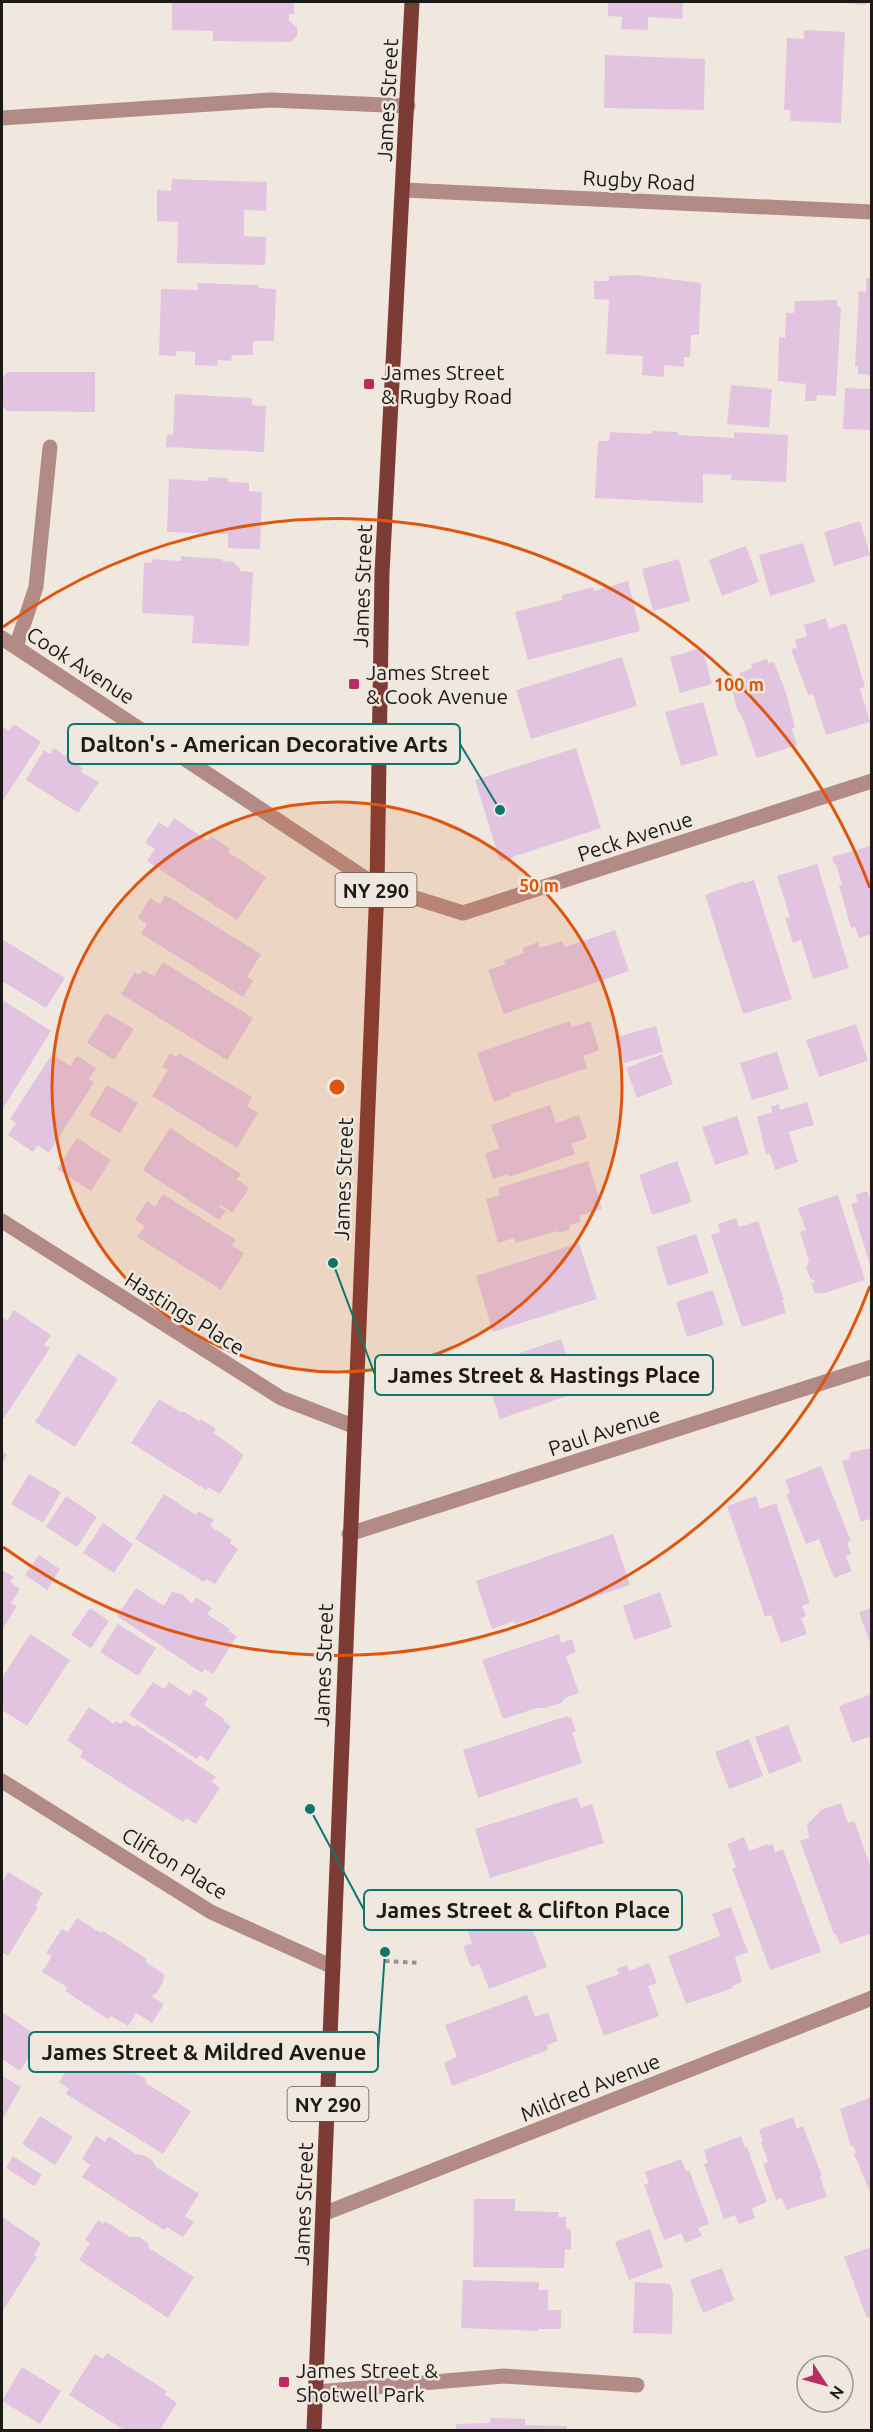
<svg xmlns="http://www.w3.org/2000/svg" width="873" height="2432" font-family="Ubuntu,sans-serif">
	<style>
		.building { fill: #e2c4e0 }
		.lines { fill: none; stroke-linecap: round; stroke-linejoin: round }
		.path { stroke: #97928b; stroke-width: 4; stroke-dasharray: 4.5 4.5; stroke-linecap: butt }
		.lane { stroke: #b38b86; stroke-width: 15 }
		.street { stroke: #b38b86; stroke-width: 15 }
		.primary { stroke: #7d3b35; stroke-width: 15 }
		.ring { fill: none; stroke: #de560c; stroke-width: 3 }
		.poi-dot { fill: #b92d64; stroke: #f0e8df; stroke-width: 2 }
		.labels { text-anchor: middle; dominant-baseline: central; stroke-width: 5; stroke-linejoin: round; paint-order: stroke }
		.shield { fill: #f0e8df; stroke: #5c5852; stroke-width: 1.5 }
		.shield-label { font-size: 20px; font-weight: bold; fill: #1c1a16 }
		.street-label { font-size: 21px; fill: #1c1a16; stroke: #f0e8df }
		.poi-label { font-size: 21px; fill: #1c1a16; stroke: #f0e8df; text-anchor: start }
		.centre { fill: #de560c; stroke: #f0e8df; stroke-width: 3 }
		.ring-label { font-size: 18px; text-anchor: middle; font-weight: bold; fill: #de560c; stroke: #f0e8df; stroke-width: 5; stroke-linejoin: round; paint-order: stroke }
		.leader { fill: none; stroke: #0f766e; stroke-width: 2 }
		.callout-dot { fill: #0f766e; stroke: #f0e8df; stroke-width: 2 }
		.callout { fill: #f0e8df; stroke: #0f766e; stroke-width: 2 }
		.callout-label { font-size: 22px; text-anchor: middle; font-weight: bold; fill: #1c1a16 }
	</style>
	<rect width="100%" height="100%" fill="#f0e8df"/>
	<!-- building -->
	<g class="building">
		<path d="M172,2H294V14H289V21L297,27V36L290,42L213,41V31L172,30Z"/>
		<path d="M608,2H683L682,19L648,17V30L621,29L622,17L608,16Z"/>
		<path d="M842,2H866V5L842,3Z"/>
		<path d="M804,30L845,32L841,123L790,121L791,110H784L787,38L804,39Z"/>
		<path d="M605,55L705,59L704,110L604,108Z"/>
		<path d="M172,179L267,182L266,211L244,210V236L266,237L265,265L177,263L178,222L157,221V190L171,191Z"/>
		<path d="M637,275L701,283L699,335H691L690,357H684V367L664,365V377L642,375L643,356L606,354L609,300L594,299V281H609V276Z"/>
		<path d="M866,278H872V375L858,374V366H855L859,291L866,292Z"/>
		<path d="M197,283L259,285L258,288L276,289L274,341H253V355H232L231,361L218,360L217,366L195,365V352L176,351V356L159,355L161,289L198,290Z"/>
		<path d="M837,300V307H841L836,396L817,395L816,401H805L806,384L778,381L779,337L785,338L786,313H794L795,301Z"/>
		<path d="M7,372H95V412L7,411L2,406V378Z"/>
		<path d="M731,385L772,389L769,428L727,424Z"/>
		<path d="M845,388L872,389V430L843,429Z"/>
		<path d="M175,394L252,398V405L266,406L264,452L166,447L167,434L173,435Z"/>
		<path d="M652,431L678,432V435L734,438V432L788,435L786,482L731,480L732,475L703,474V503L595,498L598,441H609L610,432L652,434Z"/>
		<path d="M208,477L228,478V482L249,483V491L262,492L260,549L228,548V534L167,532L169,479L208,481Z"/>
		<path d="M860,521L870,555L834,566L824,532Z"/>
		<path d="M803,543L815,582L770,596L759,555Z"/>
		<path d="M746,546L759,582L722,596L709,560Z"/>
		<path d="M181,556L222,559V561L234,562L241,571L253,572L249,646L192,643L194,616L142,613L144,562L152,563V559L181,561Z"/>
		<path d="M679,559L690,601L653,611L642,569Z"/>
		<path d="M628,581L640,631L528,660L515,612L562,600V595L593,587L594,591Z"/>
		<path d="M826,618L829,629L846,623L865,687L860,689L870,722L826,735L813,694L808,695L791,649L797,648L795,640L807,636L804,625Z"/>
		<path d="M702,648L712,684L680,693L670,657Z"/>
		<path d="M622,657L637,706L531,739L516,690Z"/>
		<path d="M767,659L768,663L774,662L786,693L795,727L792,729L797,745L757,758L741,714L737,710L732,688L743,684L739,673L752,668L751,664Z"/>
		<path d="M703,702L718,755L681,766L665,712Z"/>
		<path d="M14,724L41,742L2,802V726L9,731Z"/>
		<path d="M54,748L65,756L68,751L80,759L77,764L83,768L81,772L99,782L78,813L26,780L44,750L50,754Z"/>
		<path d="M576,748L601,828L500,861L475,780Z"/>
		<path d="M174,818L208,841L211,836L230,849L228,852L266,877L237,920L147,861L155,849L145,843L159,822L168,828Z"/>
		<path d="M870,846L872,934L859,938L855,927L851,928L839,885H842L836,864L834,865L832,857Z"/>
		<path d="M817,864L849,968L813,979L801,940L793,943L785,918L790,917L777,876Z"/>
		<path d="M754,880L792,999L743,1014L705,895L744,881V883Z"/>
		<path d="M165,895L261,954L247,977L253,981L243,997L141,934L147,924L138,918L150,898L160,904Z"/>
		<path d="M615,930L629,971L504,1014L488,970L506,964L504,960L524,953L522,948L538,942L540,948L562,941L565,947Z"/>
		<path d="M2,939L65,978L46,1008L2,981Z"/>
		<path d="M163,962L253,1018L227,1060L121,994L135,972L139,975L143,970L154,976Z"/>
		<path d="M4,1001L51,1031L2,1110V1005Z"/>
		<path d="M106,1013L134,1029L114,1060L87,1043Z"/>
		<path d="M570,1021L572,1027L590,1021L599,1050L583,1056L587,1068L511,1094V1096L494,1102L477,1053Z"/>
		<path d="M856,1024L868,1061L819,1077L806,1040Z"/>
		<path d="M656,1026L663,1052L624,1063L617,1037Z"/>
		<path d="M777,1052L789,1089L752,1100L740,1063Z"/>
		<path d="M170,1053L176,1057L179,1053L252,1097L247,1106L258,1113L237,1148L152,1096L168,1070L162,1067Z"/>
		<path d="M52,1054L70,1066L77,1056L96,1068L89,1079L94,1082L49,1153L38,1145L33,1152L8,1135L16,1123L10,1119Z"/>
		<path d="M662,1054L673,1084L637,1098L626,1068Z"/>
		<path d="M107,1085L138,1103L120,1133L89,1115Z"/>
		<path d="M807,1102L814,1125L789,1132L798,1162L775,1170L770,1153L766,1154L757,1117L772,1112L771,1107L779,1104L780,1110Z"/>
		<path d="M550,1105L556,1123L579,1115L587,1138L571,1144L575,1154L509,1177L508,1174L493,1179L485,1154L499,1148L491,1125Z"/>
		<path d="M737,1116L749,1154L715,1165L702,1127Z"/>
		<path d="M170,1128L241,1174L237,1179L249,1188L232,1213L221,1205L219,1207L226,1211L219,1220L143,1170Z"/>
		<path d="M77,1138L111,1160L91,1191L57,1169Z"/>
		<path d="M588,1161L602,1209L579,1216L581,1222L570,1225L569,1230L559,1233L557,1231L516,1243L514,1238L498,1243L486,1199L500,1195L498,1188Z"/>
		<path d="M677,1161L692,1202L652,1215L639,1175Z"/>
		<path d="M867,1191L869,1198H872L871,1268L851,1204L858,1202L855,1195Z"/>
		<path d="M163,1194L236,1240L232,1246L244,1253L221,1290L137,1237L145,1226L135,1220L147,1201L155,1207Z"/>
		<path d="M838,1195L865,1280L821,1294L819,1292L815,1294L811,1283L816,1282L810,1278L806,1267L809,1261L800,1232L806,1230L798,1208Z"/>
		<path d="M736,1218L739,1227L758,1221L784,1300H782L786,1313L742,1327L711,1235L720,1232L718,1224Z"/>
		<path d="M696,1234L709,1273L668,1286L656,1247Z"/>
		<path d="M579,1243L597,1299L493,1332L476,1276Z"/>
		<path d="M713,1290L724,1325L687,1337L676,1302Z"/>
		<path d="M14,1310L51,1335L44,1345L50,1348L2,1421V1317L7,1321Z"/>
		<path d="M561,1339L569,1362L580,1359L590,1388L500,1419L482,1366Z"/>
		<path d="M78,1353L118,1379L75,1447L35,1422Z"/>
		<path d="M159,1399L182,1413L183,1411L199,1421L201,1419L216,1429L214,1433L244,1455L220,1494L208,1487L206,1490L131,1443Z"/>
		<path d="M872,1448V1518L861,1522L842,1461L848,1460L851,1452Z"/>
		<path d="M2,1451L7,1455L2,1464Z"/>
		<path d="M821,1466L851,1541L847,1543L851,1554L846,1556L852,1571L834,1578L819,1539L806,1544L786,1494L790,1493L785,1480Z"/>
		<path d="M29,1474L61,1492L43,1523L11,1504Z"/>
		<path d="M164,1494L196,1515L198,1511L214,1520L210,1526L232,1540L230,1543L238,1549L215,1584L206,1579L204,1582L135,1539Z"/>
		<path d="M66,1496L97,1517L77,1547L46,1527Z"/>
		<path d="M756,1496L760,1509L776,1503L810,1603L802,1606L806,1616L801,1618L807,1634L781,1643L771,1615L765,1617L727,1506Z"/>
		<path d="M103,1523L133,1544L114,1573L83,1553Z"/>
		<path d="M613,1534L630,1585L515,1624L514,1621L492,1629L476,1581Z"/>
		<path d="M39,1555L60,1569L47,1590L25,1575Z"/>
		<path d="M2,1570L14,1577L10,1582L20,1589L11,1603L17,1606L2,1630Z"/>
		<path d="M136,1588L164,1606L172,1592L182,1594L192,1604L196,1597L212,1608L207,1614L230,1629L228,1631L237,1636L213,1674L205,1669L202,1673L117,1616Z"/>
		<path d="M660,1592L672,1627L634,1640L623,1606Z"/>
		<path d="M90,1608L109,1621L91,1648L71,1635Z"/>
		<path d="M872,1608V1646H871L859,1612Z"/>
		<path d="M118,1624L156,1648L138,1676L100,1652Z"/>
		<path d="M30,1634L70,1660L27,1726L2,1710V1678Z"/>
		<path d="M559,1634L561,1643L572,1639L576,1652L566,1656L579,1693L565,1698L561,1703L545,1708H537L503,1719L482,1660Z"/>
		<path d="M153,1682L164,1689L169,1682L190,1696L194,1689L208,1698L204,1705L224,1719L223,1721L231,1726L208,1761L200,1755L197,1759L129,1715Z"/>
		<path d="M872,1694V1736L852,1743L839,1706Z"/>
		<path d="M89,1707L114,1724L116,1721L121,1724L124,1720L135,1727L136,1724L216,1777L212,1782L220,1788L196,1824L186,1818L183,1822L80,1757L83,1751L67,1740Z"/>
		<path d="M567,1716L568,1718L571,1717L576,1731L572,1732L582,1763L478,1798L463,1750Z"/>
		<path d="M788,1725L802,1761L769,1774L755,1737Z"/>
		<path d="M749,1739L763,1776L729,1789L715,1752Z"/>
		<path d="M577,1797L581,1808L592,1804L604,1843L490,1878L475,1829Z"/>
		<path d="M841,1803L848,1823L854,1821L872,1870V1933L840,1944L836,1934H834L800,1841L809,1838L807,1825L821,1810Z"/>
		<path d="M744,1837L749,1851L768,1844L769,1846L773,1844L775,1852L783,1849L821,1952L770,1970L732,1868L736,1867L727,1844Z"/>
		<path d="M8,1872L43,1893L35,1906L38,1907L8,1956L2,1952V1883Z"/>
		<path d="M518,1892L547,1967L489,1989L479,1964L471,1967L463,1946L472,1943L466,1927L469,1925L464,1912Z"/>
		<path d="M731,1907L748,1952L735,1957L742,1982L732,1986L733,1988L686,2004L668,1956L720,1936L712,1914Z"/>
		<path d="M77,1918L101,1933L103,1931L147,1959L145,1962L164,1974L163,1982L156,1994L151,1996L164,2004L152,2023L136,2013L128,2026L111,2016L108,2019L65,1991L67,1987L42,1972L52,1956L46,1953L62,1929L68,1932Z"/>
		<path d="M649,1963L657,1983L648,1986L659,2016L604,2036L586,1986L619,1974L617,1969L627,1965L629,1971Z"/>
		<path d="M527,1995L535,2017L548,2012L558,2041L547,2045L548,2050L452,2086L444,2063L457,2057L445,2025Z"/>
		<path d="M2,2012L41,2038L20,2071L2,2059Z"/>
		<path d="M94,2050L105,2057L107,2054L121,2062L119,2066L145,2078L147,2084L191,2111L163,2154L66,2094L69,2089L59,2082L71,2062L76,2064L81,2057L87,2061Z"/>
		<path d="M2,2076L21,2087L2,2120Z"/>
		<path d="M872,2097V2194H871L854,2154L856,2153L853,2146L851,2147L840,2109Z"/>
		<path d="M40,2116L73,2137L55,2165L22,2144Z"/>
		<path d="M793,2117L797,2129L803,2126L822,2176L820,2177L827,2197L786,2210L782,2198L776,2200L763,2164L768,2162L761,2142L763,2141L759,2130Z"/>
		<path d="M96,2136L105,2142L109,2136L136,2154L143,2155L152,2160L156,2167L199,2194L185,2216L194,2222L183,2237L167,2227L164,2230L82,2177L90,2165L82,2159Z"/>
		<path d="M741,2136L745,2148L747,2147L767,2202L752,2208L755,2218L739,2224L735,2215L724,2219L704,2164L708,2163L704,2150Z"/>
		<path d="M13,2156L42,2175L34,2186L6,2168Z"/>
		<path d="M681,2159L686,2171L689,2170L709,2224L698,2228L702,2236L685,2243L682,2233L664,2240L644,2185L649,2183L645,2172Z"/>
		<path d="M474,2199H515V2211L559,2212L558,2217H566V2228L571,2229V2250L565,2249L564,2268L473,2267Z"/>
		<path d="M2,2217L41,2243L34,2255L37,2257L2,2312Z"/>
		<path d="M98,2220L103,2224L105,2221L130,2237H139L148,2243L149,2248L194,2277L168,2318L79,2260L90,2243L85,2240Z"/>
		<path d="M650,2229L663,2267L629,2280L615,2242Z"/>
		<path d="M872,2247V2316L867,2318L844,2257Z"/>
		<path d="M722,2268L734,2300L703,2313L690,2280Z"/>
		<path d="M463,2280L539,2282V2290H548V2310H561V2329H538V2331L461,2328Z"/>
		<path d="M635,2282L670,2284L673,2293L672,2334L633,2333Z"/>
		<path d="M107,2353L167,2391L165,2395L177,2403L160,2430H124L69,2395L95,2354L103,2359Z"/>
		<path d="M22,2367L61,2391L40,2424L2,2401Z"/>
		<path d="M491,2418L525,2419V2425L567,2426V2430H456V2424L490,2423Z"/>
	</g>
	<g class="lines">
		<!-- path -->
		<path class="path" d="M385,1961L420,1963"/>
		<!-- lane -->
		<g class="lane">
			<path d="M2,118L271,100L408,106"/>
			<path d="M16,647L36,587L50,447"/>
			<path d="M317,2392L504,2376L637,2385"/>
		</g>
		<!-- street -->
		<g class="street">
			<path d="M404,190L872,212"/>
			<path d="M2,638L377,886L463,913L872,781"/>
			<path d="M2,1221L281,1398L353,1426"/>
			<path d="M349,1534L872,1367"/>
			<path d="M2,1781L211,1912L333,1967"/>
			<path d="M323,2214L872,1998"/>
		</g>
		<!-- primary -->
		<path class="primary" d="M314,2430L377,886L382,573L412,2"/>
	</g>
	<!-- distance rings -->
	<circle cx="337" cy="1087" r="285" fill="#de560c" fill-opacity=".12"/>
	<g class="ring">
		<circle cx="337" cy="1087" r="285"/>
		<path d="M870 1286A569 569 0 0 1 3 1547M3 627A569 569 0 0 1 870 888"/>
	</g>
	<!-- markers -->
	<g class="poi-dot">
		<rect x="363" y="378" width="12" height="12" rx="3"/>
		<rect x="348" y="678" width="12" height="12" rx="3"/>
		<rect x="278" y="2376" width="12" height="12" rx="3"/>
	</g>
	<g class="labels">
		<!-- shield labels -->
		<g class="shield">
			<rect x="335.5" y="873" width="81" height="34" rx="4.5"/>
			<rect x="287.5" y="2087" width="81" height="34" rx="4.5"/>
		</g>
		<g class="shield-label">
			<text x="376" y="890">NY 290</text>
			<text x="328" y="2104">NY 290</text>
		</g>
		<!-- street labels -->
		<g class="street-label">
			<text transform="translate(387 100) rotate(-87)">James Street</text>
			<text transform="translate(639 180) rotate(3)">Rugby Road</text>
			<text transform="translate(362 586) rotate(-88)">James Street</text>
			<text transform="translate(81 665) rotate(33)">Cook Avenue</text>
			<text transform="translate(635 836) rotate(-18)">Peck Avenue</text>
			<text transform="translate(343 1179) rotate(-88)">James Street</text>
			<text transform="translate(185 1313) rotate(32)">Hastings Place</text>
			<text transform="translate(604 1431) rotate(-18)">Paul Avenue</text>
			<text transform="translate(323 1665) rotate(-88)">James Street</text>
			<text transform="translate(175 1863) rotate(31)">Clifton Place</text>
			<text transform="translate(590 2087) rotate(-22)">Mildred Avenue</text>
			<text transform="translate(303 2204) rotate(-88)">James Street</text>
		</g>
		<!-- poi labels -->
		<g class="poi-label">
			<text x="381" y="372">James Street<tspan x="381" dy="24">&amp; Rugby Road</tspan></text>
			<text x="366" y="672">James Street<tspan x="366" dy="24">&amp; Cook Avenue</tspan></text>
			<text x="296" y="2370">James Street &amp;<tspan x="296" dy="24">Shotwell Park</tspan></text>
		</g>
	</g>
	<circle cx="337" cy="1087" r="9" class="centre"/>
	<g class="ring-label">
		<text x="739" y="691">100 m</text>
		<text x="539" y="892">50 m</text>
	</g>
	<!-- callouts -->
	<path class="leader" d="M500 810L460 744M333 1263L375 1375M310 1809L364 1910M385 1952L378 2052"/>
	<g class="callout-dot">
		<circle cx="500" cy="810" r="6"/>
		<circle cx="333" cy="1263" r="6"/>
		<circle cx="310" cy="1809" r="6"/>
		<circle cx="385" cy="1952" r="6"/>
	</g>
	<g class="callout">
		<rect x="68" y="724" width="392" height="40" rx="6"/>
		<rect x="375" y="1355" width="338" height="40" rx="6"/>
		<rect x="364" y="1890" width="318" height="40" rx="6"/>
		<rect x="29" y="2032" width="349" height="40" rx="6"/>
	</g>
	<g class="callout-label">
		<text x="264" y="752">Dalton's - American Decorative Arts</text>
		<text x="544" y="1383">James Street &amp; Hastings Place</text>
		<text x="523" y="1918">James Street &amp; Clifton Place</text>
		<text x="204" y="2060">James Street &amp; Mildred Avenue</text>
	</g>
	<!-- border -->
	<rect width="873" height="2432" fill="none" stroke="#1c1a16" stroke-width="6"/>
	<!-- north arrow -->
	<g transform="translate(825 2384) rotate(126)"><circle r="28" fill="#f0e8df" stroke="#9b968f" stroke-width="1.5"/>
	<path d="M0-4.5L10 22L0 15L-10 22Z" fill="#b92d64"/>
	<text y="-9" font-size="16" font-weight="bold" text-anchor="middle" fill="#1c1a16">N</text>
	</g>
</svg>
